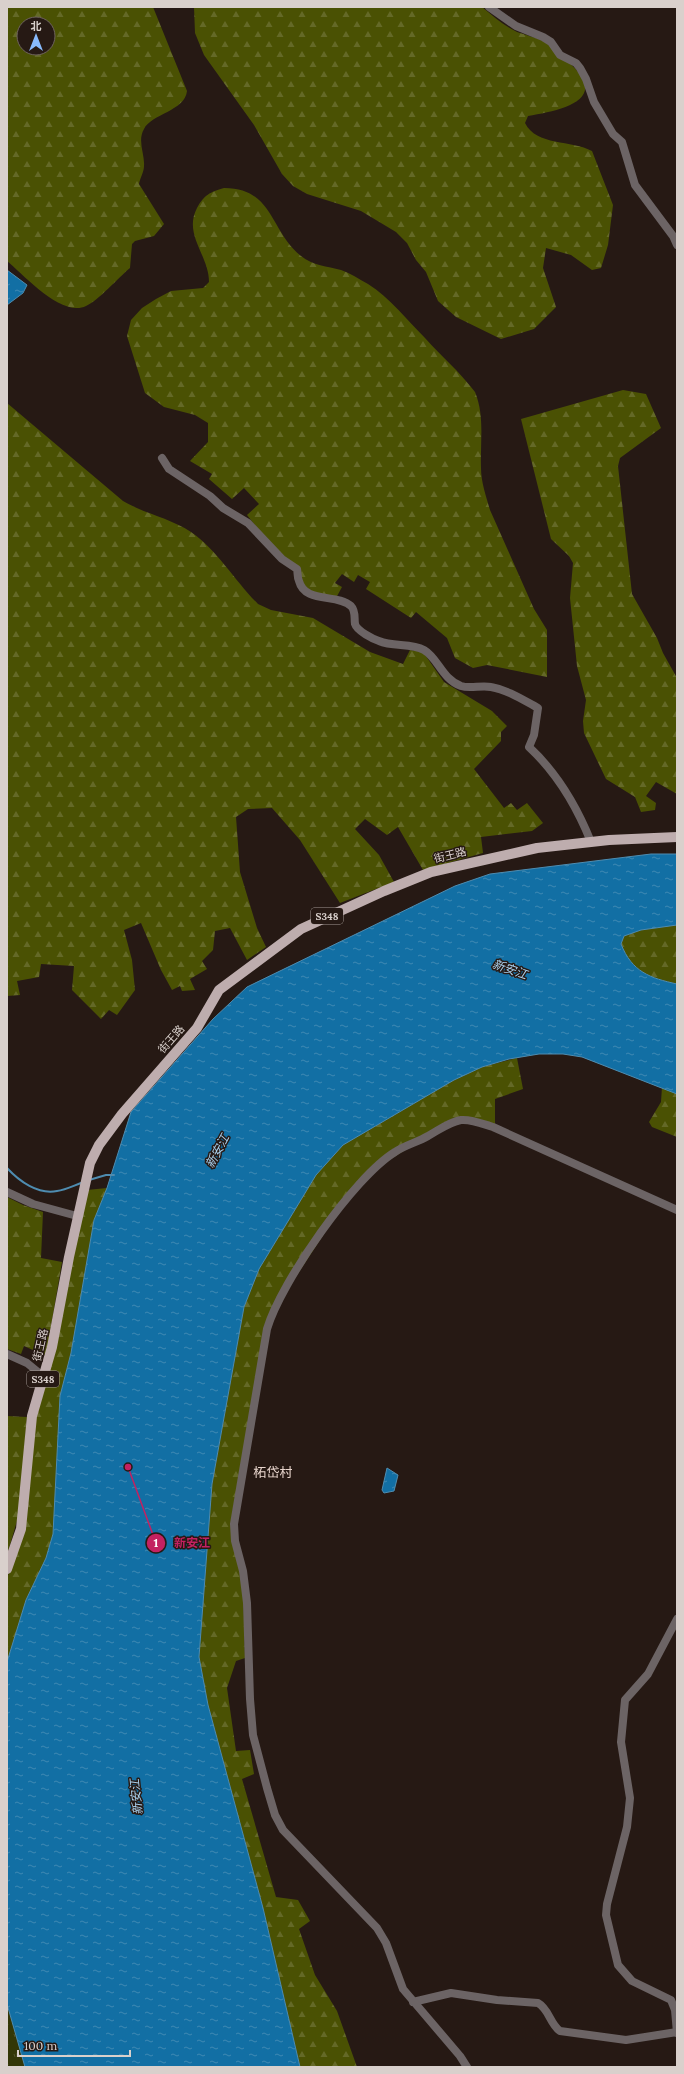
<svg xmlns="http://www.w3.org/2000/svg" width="684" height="2074" font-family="Lora,'Noto Sans SC',serif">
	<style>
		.grass { fill: url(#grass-tufts) }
		.forest { fill: url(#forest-firs); fill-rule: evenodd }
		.water { fill: url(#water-ripples); stroke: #4e8cb0 }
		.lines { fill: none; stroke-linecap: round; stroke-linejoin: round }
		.stream { stroke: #4e8cb0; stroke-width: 2 }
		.minor { stroke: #6c6465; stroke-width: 8 }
		.primary { stroke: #beadae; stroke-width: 10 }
		.labels { text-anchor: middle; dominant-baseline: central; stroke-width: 3; stroke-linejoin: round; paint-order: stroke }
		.shield { fill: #261914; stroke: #a39995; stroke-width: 1 }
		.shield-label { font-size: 10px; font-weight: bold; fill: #d9d0cc }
		.street-label { font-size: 11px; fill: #d9d0cc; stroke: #261914 }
		.water-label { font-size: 12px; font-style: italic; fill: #abd2ef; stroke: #261914 }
		.quarter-label { font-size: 13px; fill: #e8d5cd; stroke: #261914 }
		.leader { fill: none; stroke: #c32161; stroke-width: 1.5 }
		.callout-dot { fill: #c32161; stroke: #261914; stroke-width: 1.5 }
		.mark-label { font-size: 12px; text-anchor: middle; font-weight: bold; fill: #fff }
		.callout-label { font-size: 12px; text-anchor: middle; font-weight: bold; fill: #c32161; stroke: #261914; stroke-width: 3; stroke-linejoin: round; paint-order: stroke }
	</style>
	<defs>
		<pattern id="grass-tufts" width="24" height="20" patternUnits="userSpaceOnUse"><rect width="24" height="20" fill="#333707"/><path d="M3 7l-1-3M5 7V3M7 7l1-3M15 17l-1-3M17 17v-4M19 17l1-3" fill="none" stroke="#50532a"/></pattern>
		<pattern id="forest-firs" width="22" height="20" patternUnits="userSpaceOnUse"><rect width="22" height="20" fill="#4a5103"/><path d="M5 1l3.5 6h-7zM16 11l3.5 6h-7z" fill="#646927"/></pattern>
		<pattern id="water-ripples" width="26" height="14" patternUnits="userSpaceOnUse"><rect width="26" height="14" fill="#126fa4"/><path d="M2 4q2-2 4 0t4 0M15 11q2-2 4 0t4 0" fill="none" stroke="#3f89b3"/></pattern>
	</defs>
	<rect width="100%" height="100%" fill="#261914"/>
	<!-- grass -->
	<path class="grass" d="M7,2004L25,2067H7Z"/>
	<!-- forest -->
	<g class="forest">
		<path d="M7,7H153L187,91C185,111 151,114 144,129C137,141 145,154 144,166C144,172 140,178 139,184L164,224L154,236L135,241L132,244L130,268C119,277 98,301 86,306C62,318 24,275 7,261ZM24,24H48V48H24Z"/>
		<path d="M194,7H482C493,16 504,26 517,32C525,35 535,37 543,41C552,46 559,54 567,61C613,100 561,110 528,116L525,123C536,146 572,140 592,151L613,205L608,245L601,268L592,270L571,255L546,248L543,268L556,307L534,329L501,339L456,317L438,301L426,272L416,260L407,243L396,232L361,211L307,194L293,186L282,174L254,125L204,55L195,33Z"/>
		<path d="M224,188C274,188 270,232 301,256C313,266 327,266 341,270C350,273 359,279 368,284C390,298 407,320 425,338C441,356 460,372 475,392C485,416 480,442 481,468C481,482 486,496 490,510L534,609L547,630V677L487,665L473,668L455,658L447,638L416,612L411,618L366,589L370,582L358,575L354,582L342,574L335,583L342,587L336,598L318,595L304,588L299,569L272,547L247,515L259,504L244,488L232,499L209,479L212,474L190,461L208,442V423L195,415L164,407L145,393L127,336L131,320L142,308L156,299L171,291L203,288L209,282C209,255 183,235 197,208C204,195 210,192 224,188Z"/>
		<path d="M623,390L646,394L661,428L620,458L618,466L632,594L657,638L663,653L677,678V794L656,782L646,796L656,803L655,810L641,812L635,797L606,779L584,733L583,721L586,700L577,666L570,598L573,563L569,556L551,539L521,419Z"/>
		<path d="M7,403L123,501C145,514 170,518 191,532C218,551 235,581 258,604L271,610L313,618L370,652L403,664L410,650L423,652L444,682L492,711L507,726L501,732V741L474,769L504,808L511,803L517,810L527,803L543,823L532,831L481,837L483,853L423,870L398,827L387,835L365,819L355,829L379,855L394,882L340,903L300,840L272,808L248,809L236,817L240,872L257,928L266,947L247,960L230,928L215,931L213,950L202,961L207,969L190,979L195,990L182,991L180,986L172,990L161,970L141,923L124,930L132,960L135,990L117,1015L109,1010L101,1019L72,990L74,966L41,964L39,977L17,981L20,995L7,996Z"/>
		<path d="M677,925V984C650,978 632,972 621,944L624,936L641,930Z"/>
		<path d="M517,1058L523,1089L495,1099V1124L455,1118L360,1179L265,1324L232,1515L243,1581L245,1658L236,1661L227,1688L236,1751L250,1750L254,1774L242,1779L276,1897L298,1900L310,1921L299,1929L315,1975L337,2011L357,2067H300L263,1908L208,1705L199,1657L212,1484L244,1307L259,1269L316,1175L343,1145L454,1080L482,1067Z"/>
		<path d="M662,1087L677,1094V1137L652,1127L649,1122L661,1102Z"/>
		<path d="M107,1188L94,1220L71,1353L60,1396L53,1534L46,1558L26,1600L7,1662V1578L25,1530L36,1417L87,1190Z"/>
		<path d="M7,1197L23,1205L43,1212L41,1258L62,1262L46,1356L24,1346L21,1354L7,1349Z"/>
		<path d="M7,1416L27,1417L19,1514L7,1555Z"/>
	</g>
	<!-- water -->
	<g class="water">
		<path d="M7,270L27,285L23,293L7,305Z"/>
		<path d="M651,854H677V925L641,930L624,936L621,944C632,972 650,978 677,984V1094L582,1057L563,1054H539L509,1059L482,1067L454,1080L343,1145L316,1175L259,1269L244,1307L212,1484L199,1657L208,1705L263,1908L300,2067H25L7,2004V1662L26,1600L46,1558L53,1534L60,1396L71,1353L94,1220L107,1188L131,1112L213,1019L247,987L455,886L490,874Z"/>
		<path d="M387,1468L398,1475L394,1491L384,1493L382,1490Z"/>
	</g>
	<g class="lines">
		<!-- stream -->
		<g class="stream">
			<path d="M7,1168C19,1181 38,1195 57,1191C65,1190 73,1186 81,1183"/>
			<path d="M89,1180L106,1175H114"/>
		</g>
		<!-- minor -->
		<g class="minor">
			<path d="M489,7L516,26L543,37L551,42L560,55L576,63L580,68L586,79L594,102L613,134L622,142L635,185L673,236L677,245"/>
			<path d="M162,458L169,469L210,496L223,508L248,523L282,559L297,569C298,573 297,577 299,581C305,604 337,593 351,606C356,611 354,618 355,624C357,631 373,639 379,641C393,647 411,643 424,650C438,658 442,679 461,686C470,689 481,685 491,687C508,690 523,700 538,708L534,735L529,747C557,773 577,807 591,842"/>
			<path d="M7,1192L33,1204L77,1216"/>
			<path d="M7,1354L27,1363L44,1377"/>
			<path d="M677,1619L648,1674L625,1700L621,1742L630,1798L627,1827L607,1904L606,1915L618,1965L632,1981L671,2000L675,2010L677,2033"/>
			<path d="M413,2002L451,1993L497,2000L538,2003C549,2009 550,2024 560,2031L626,2040L677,2032"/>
			<path d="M467,2067L460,2056L403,1989L386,1943L377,1928L283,1830L275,1815L267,1788L253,1735L250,1699L247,1603L243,1571L235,1541L234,1524L267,1329C281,1282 354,1177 395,1152C405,1145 418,1142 428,1136C439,1130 449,1122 461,1120C472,1119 483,1124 493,1127L677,1210"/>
		</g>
		<!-- primary -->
		<path class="primary" d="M7,1569L21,1529L32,1416L52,1347L69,1257L90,1163L99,1145L122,1114L197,1028L219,990L301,929L384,891L431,872L537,848L609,840L677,837"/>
	</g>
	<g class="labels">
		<!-- shield labels -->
		<g class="shield">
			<rect x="311" y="908" width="32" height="16" rx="3"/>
			<rect x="27" y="1371" width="32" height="16" rx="3"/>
		</g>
		<g class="shield-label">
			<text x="327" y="916">S348</text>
			<text x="43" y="1379">S348</text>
		</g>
		<!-- street labels -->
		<g class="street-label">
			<text transform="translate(450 855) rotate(-14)">街王路</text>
			<text transform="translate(171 1039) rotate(-49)">街王路</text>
			<text transform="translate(40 1345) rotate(-77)">街王路</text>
		</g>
		<!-- water labels -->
		<g class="water-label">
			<text transform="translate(510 969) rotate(19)">新安江</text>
			<text transform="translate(217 1151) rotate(-62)">新安江</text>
			<text transform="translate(136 1797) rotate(-96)">新安江</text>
		</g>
		<!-- quarter labels -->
		<g class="quarter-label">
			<text x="273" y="1472">柘岱村</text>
		</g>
	</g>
	<!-- callouts -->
	<path class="leader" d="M128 1467L156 1543"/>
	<g class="callout-dot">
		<circle cx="128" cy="1467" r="4"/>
		<circle cx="156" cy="1543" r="10"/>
	</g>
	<g class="mark-label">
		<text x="156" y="1547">1</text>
	</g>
	<g class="callout-label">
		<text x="192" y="1547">新安江</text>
	</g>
	<!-- border -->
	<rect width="684" height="2074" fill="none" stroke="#d9d0cc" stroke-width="16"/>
	<!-- north arrow -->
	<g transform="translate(36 36)"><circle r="19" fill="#261914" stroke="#6e625e"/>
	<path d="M0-3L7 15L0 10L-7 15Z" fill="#88bafc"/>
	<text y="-6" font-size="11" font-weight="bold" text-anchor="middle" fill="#d9d0cc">北</text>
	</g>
	<!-- scale -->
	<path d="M18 2050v6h112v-6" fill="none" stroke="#d9d0cc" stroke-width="2"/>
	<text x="24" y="2050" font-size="12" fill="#d9d0cc" stroke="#261914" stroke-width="3" paint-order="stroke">100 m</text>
</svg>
